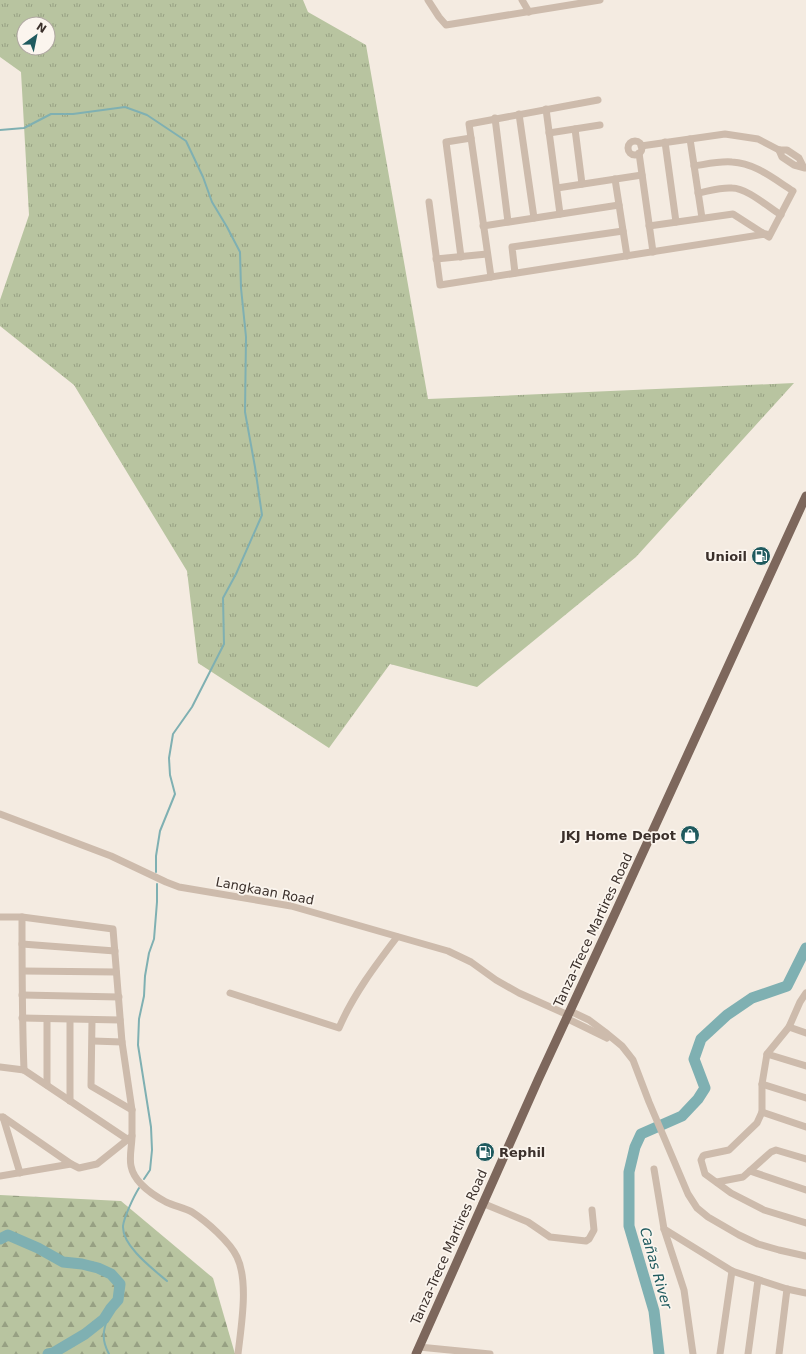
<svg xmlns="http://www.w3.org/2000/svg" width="806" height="1354" font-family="'DejaVu Sans',sans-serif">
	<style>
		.grass { fill: url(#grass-tufts); fill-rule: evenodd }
		.forest { fill: url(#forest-firs) }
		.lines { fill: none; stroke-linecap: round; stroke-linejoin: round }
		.stream { stroke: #7fb0b2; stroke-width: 2 }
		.river { stroke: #7fb0b2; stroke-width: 11 }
		.minor { stroke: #cdbbac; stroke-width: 7 }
		.major { stroke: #7d675c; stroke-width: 9 }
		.labels { text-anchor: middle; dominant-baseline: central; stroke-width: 3.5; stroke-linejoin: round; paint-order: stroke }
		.poi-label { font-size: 13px; font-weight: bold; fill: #3b302b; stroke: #fbf5ee; text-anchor: end }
		.street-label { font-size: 13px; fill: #3b302b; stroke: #fbf5ee }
		.water-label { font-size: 14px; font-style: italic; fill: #1f5a5e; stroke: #fbf5ee }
	</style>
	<defs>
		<pattern id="grass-tufts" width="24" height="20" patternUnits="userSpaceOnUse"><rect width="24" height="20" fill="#b8c4a0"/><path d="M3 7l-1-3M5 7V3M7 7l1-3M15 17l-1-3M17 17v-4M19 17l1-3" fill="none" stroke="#97a083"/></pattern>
		<pattern id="forest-firs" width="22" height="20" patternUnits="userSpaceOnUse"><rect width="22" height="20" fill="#b8c4a0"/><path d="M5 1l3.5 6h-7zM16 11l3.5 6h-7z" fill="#97a083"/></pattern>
	</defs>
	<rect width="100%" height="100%" fill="#f4ebe1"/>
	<!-- grass -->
	<path class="grass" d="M0,0H303L308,12L366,45L428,399L794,383L636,557L477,687L390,664L329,748L198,663L187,571L74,385L0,326V300L29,215L21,72L0,57ZM24,24H48V48H24Z"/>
	<!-- forest -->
	<path class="forest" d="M0,1195L121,1201L213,1278L235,1354H0Z"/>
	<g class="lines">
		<!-- stream -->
		<g class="stream">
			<path d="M0,130L24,128L51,114H73L125,107L147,115L186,141L203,177L212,202L227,227L240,252L241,288L246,337L245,412L255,467L262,515L236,574L223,598L224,644L192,707L173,734L169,758L170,775L175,794L160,831L156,856V872"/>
			<path d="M144,1179L150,1170L152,1150L151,1127L138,1045L139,1019L144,996L145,976L149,953L154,939L157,902V884"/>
			<path d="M139,1188C134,1196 124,1217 123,1226C122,1246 153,1269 167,1281"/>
			<path d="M109,1354C99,1335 105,1327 111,1308"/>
		</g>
		<!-- river -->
		<g class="river">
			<path d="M0,1239L8,1235L38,1248L63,1262L82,1264L98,1268L111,1274L120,1284L118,1300L111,1308L104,1319L85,1334L53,1353L48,1354"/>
			<path d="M659,1354L654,1311L629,1226V1172L635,1147L641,1134L682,1116L698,1099L705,1088L694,1059L701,1039L727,1015L752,998L787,986L806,948"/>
		</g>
		<!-- minor -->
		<g class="minor">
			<path d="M428,0L439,17L446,25L600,0"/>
			<path d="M522,0L529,12"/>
			<path d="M546,109L560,214"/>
			<path d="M519,114L534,218"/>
			<path d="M495,118L508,222"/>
			<path d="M575,129L582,184"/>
			<path d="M549,133L600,125"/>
			<path d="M690,139L702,218"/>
			<circle cx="635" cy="148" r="7"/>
			<path d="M665,142L676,222"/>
			<path d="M641,146L725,134L758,139L779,150H787L799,158L803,166"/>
			<path d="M779,150L782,157L794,165L805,168"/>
			<path d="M639,153L653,252"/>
			<path d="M615,179L627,256"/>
			<path d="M557,188L642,175"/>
			<path d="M698,193C709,191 721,187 732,188C747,188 768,207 781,215"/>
			<path d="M429,202L440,285L766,234"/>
			<path d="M483,226L619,205"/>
			<path d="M649,226L733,214L769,237L793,191C774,179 755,163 732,162C719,161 707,164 694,166"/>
			<path d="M461,257L446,142L471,138"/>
			<path d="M436,259L487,254"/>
			<path d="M515,273L512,247L623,231"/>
			<path d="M491,277L469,124L598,100"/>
			<path d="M0,814L111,856L166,882L179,887L291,906L448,951L471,962L496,980L519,993L568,1015"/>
			<path d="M0,917H22L113,929L122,1042L132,1110V1136L97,1164L79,1168L71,1164L0,1176"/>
			<path d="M22,917C22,968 22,1019 24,1070"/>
			<path d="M22,944L115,951"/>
			<path d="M23,971L116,972"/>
			<path d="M230,993L339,1028C353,995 375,966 397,937"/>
			<path d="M806,993L800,1002L789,1027L767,1054L762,1084V1112L757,1123L729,1150L705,1155L703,1156L701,1160L705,1174L731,1193L764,1210L806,1223"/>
			<path d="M22,995L119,997"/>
			<path d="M570,1011L589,1020L605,1032L622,1046L633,1060L649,1102L688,1194L697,1208L708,1217L739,1235L758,1244L779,1250L806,1256"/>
			<path d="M22,1018L120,1020"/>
			<path d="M566,1018L607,1038"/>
			<path d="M47,1019V1085"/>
			<path d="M70,1020V1101"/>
			<path d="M92,1020L91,1086L132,1110"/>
			<path d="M789,1027L806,1033"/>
			<path d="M93,1041L122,1042"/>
			<path d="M767,1054L806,1066"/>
			<path d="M0,1067L24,1070L127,1139"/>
			<path d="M762,1084L806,1098"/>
			<path d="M762,1112L806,1127"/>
			<path d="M0,1117H3L71,1164"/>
			<path d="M3,1117L20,1173"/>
			<path d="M132,1136C132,1145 129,1157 131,1166C134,1182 153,1195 166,1202C175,1206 184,1208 192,1212C206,1221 230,1242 237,1257C249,1282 241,1327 238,1354"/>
			<path d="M654,1169L664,1229L684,1290L693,1354"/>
			<path d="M750,1171L806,1190"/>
			<path d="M717,1182L743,1177L771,1152L776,1150L806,1159"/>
			<path d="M482,1203L528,1222L550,1237L586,1241L589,1239L594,1230L592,1210"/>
			<path d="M664,1229L732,1271L787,1289L806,1293"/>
			<path d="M419,1347L490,1354"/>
			<path d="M720,1354L732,1271"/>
			<path d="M748,1354L758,1280"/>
			<path d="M779,1354L787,1289"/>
		</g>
		<!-- major -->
		<path class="major" d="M416,1354L538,1080L612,920L806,496"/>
	</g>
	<!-- icons -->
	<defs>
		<g id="fuel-disc" transform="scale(1)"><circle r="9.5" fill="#1f5a5e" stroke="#fbf5ee"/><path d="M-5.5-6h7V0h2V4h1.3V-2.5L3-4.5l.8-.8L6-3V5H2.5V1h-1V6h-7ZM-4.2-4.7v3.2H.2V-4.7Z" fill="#fff"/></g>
		<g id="shop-disc" transform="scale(1)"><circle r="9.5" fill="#1f5a5e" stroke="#fbf5ee"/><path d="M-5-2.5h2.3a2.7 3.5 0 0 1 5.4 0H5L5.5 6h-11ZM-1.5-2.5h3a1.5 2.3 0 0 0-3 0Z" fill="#fff"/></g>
	</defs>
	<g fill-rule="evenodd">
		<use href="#fuel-disc" x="761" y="556"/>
		<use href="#shop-disc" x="690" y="835"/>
		<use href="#fuel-disc" x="485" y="1152"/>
	</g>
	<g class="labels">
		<!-- poi labels -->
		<g class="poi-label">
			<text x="747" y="556">Unioil</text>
			<text x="676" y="835">JKJ Home Depot</text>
			<text x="499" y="1152" text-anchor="start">Rephil</text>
		</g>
		<!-- street labels -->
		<g class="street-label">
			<text transform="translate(265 891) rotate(11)">Langkaan Road</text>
			<text transform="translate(593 930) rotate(-65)">Tanza-Trece Martires Road</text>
			<text transform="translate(449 1247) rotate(-66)">Tanza-Trece Martires Road</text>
		</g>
		<!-- water labels -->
		<g class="water-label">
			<text transform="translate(656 1268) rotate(74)">Cañas River</text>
		</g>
	</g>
	<!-- north arrow -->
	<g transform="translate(36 36) rotate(33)"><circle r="19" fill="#fbf5ee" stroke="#aea6a0"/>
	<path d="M0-3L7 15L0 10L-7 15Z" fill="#1f5a5e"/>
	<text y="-6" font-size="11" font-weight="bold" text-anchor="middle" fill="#3b302b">N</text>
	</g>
</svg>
